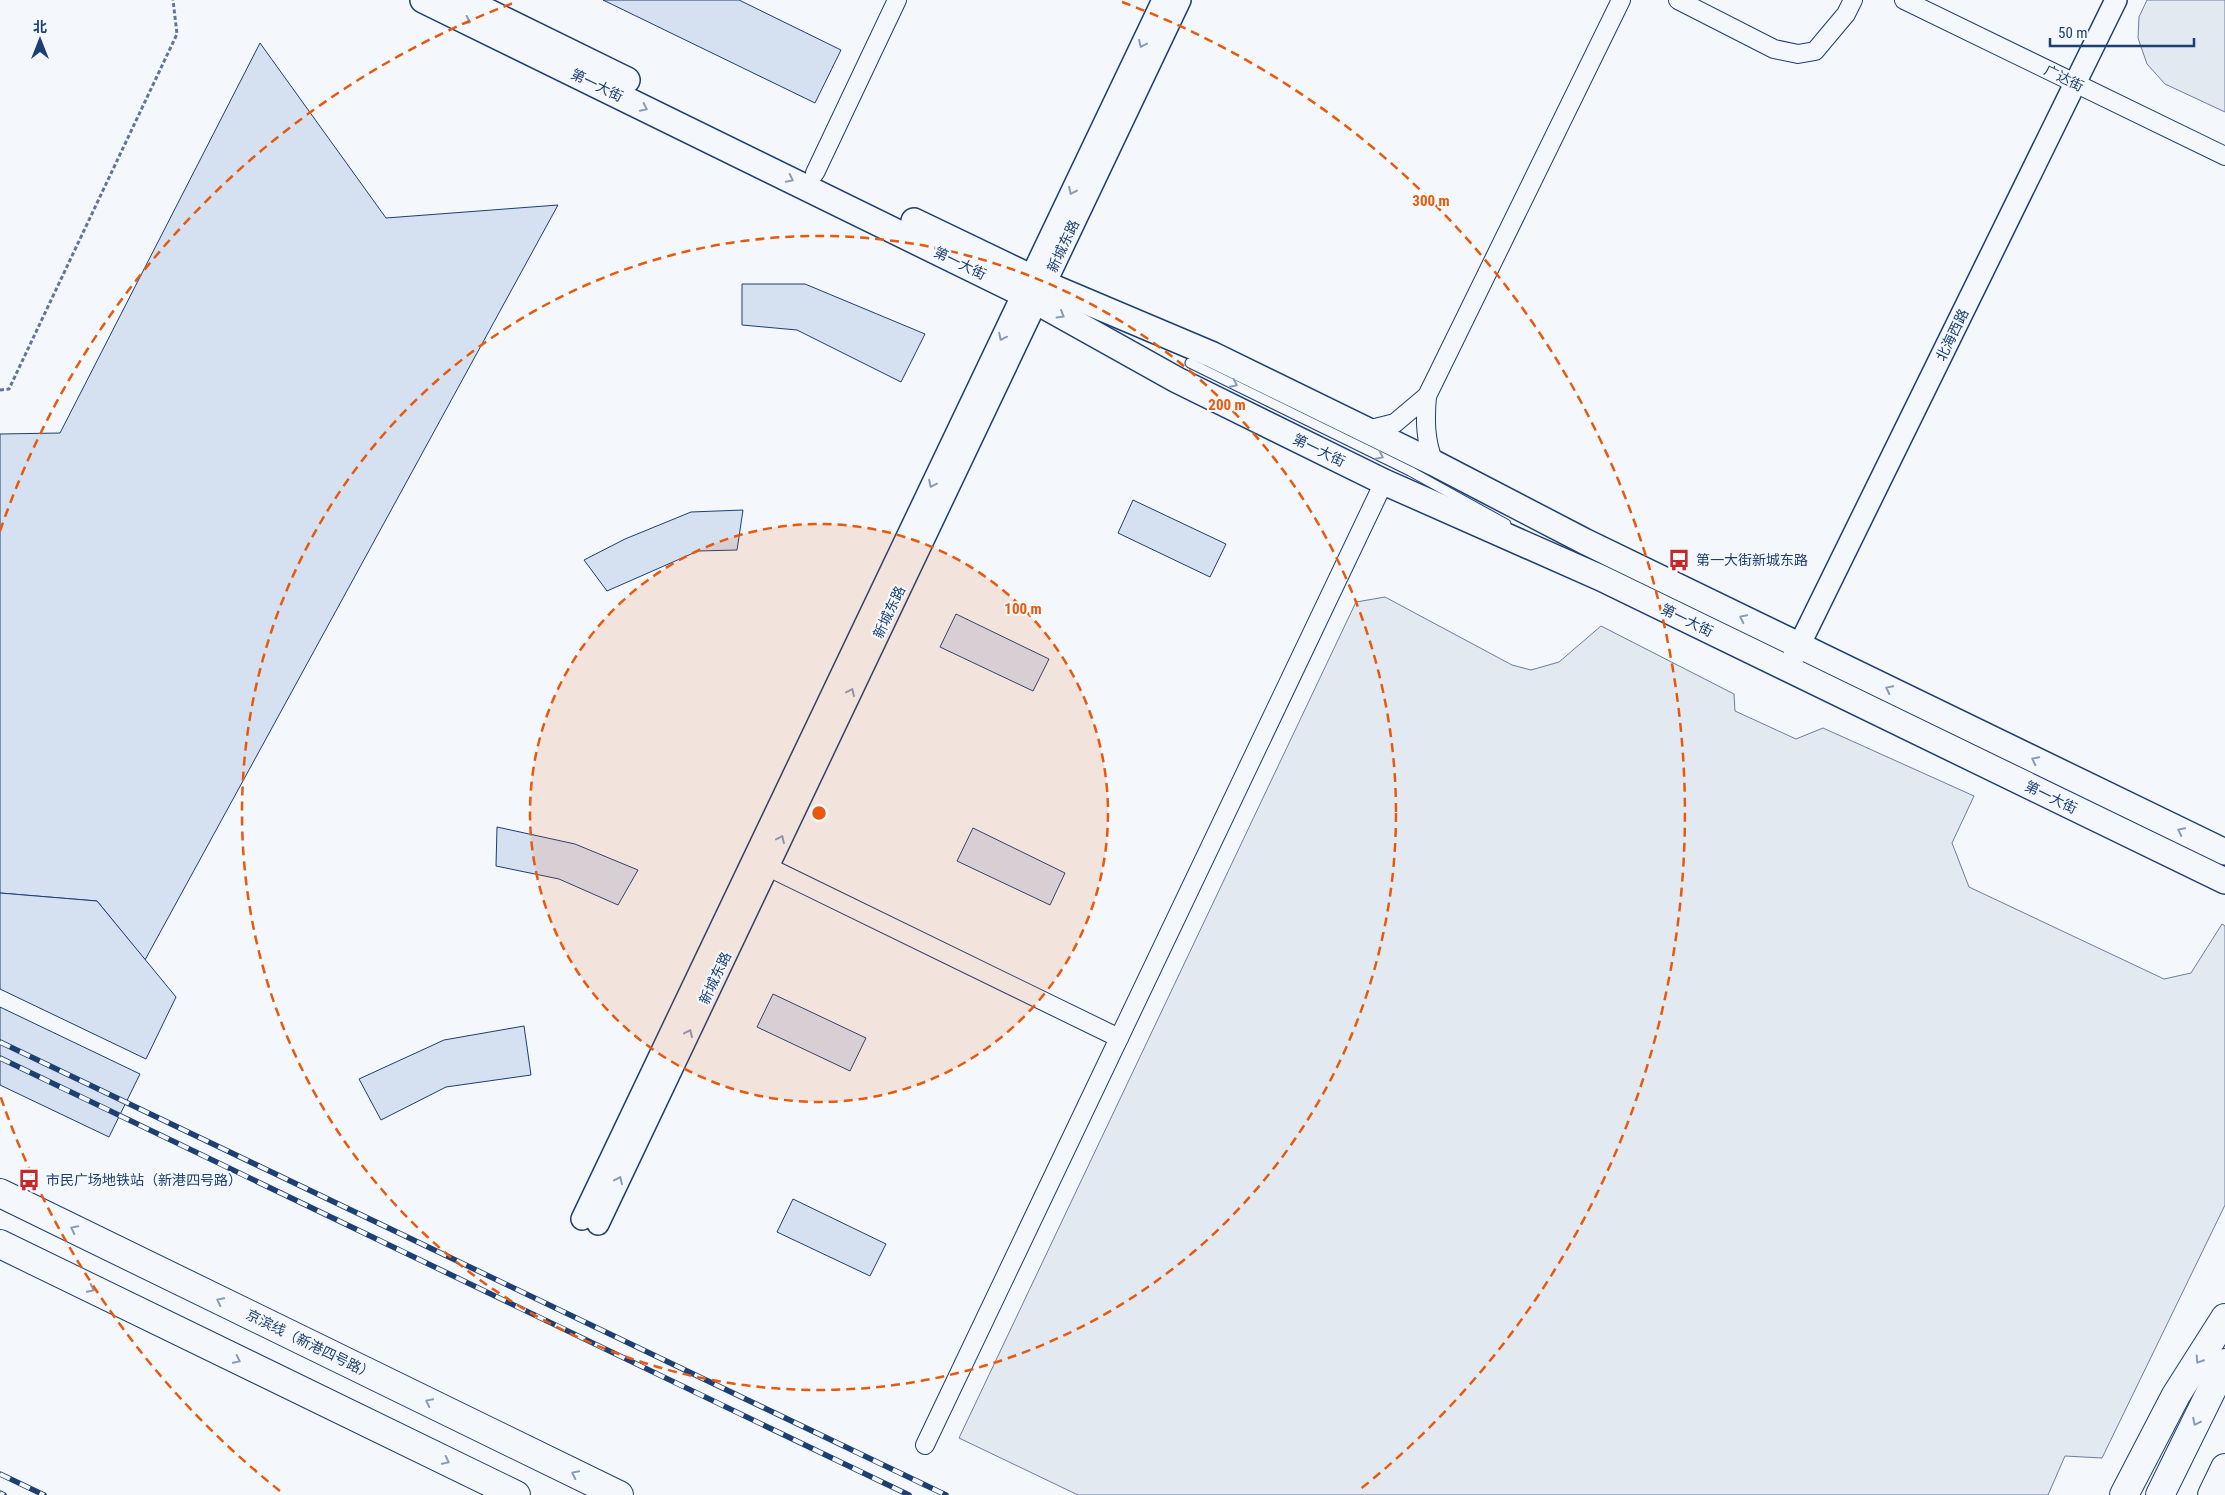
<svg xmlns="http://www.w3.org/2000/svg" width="2225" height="1495" font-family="'Roboto Condensed','Noto Sans SC',sans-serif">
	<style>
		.green { fill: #e3e9f0; stroke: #687fa3 }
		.building { fill: #d5e0f0; stroke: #1d3f73 }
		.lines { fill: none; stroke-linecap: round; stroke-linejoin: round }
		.service-casing { stroke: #1d3f73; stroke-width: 11 }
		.minor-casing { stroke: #1d3f73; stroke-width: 20 }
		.tertiary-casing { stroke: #1d3f73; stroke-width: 24 }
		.secondary-casing { stroke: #1d3f73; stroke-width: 28 }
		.primary-casing { stroke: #1d3f73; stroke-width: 30 }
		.trunk-casing { stroke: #1d3f73; stroke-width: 30 }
		.path { stroke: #5e769c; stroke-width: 3; stroke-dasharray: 4 2.5; stroke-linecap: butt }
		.service { stroke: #f4f7fb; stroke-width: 9 }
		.minor { stroke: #f4f7fb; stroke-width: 18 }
		.tertiary { stroke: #f4f7fb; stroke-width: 21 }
		.secondary { stroke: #f4f7fb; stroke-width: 25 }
		.primary { stroke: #f4f7fb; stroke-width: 28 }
		.trunk { stroke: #f4f7fb; stroke-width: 28 }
		.rail-casing { stroke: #1d3f73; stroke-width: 5.5 }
		.rail { stroke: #f4f7fb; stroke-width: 4; stroke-dasharray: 11; stroke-linecap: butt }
		.oneway { stroke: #889bb7 }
		.ring { fill: none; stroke: #e8590c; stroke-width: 2.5; stroke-dasharray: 9 6 }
		.labels { text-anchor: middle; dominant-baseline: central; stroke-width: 4; stroke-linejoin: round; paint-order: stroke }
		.street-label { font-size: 14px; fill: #1d3f73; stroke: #f4f7fb }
		.poi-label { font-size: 14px; fill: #1d3f73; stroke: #f4f7fb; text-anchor: start }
		.centre { fill: #e8590c; stroke: #f4f7fb; stroke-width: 2.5 }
		.ring-label { font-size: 15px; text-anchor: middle; font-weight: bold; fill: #e8590c; stroke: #f4f7fb; stroke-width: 4; stroke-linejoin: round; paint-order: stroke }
	</style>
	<rect width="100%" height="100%" fill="#f4f7fb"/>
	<!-- green -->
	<g class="green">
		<path d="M2147,0H2225V112L2165,84L2147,64L2138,38L2139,17Z"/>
		<path d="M1385,597L1512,665L1531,670L1559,662L1601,626L1734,694L1735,711L1796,739L1823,728L1974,796L1952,843L1969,887L2164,979L2191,973L2222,924L2225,926V1205L2102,1458L2065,1456L2048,1495H1078L959,1438L1356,602Z"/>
	</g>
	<!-- building -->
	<g class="building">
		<path d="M603,0H739L841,50L815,103Z"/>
		<path d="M260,43L386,218L558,205L145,960L97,901L0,893V434L60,433Z"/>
		<path d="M742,284H805L925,334L901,382L797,330L742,325Z"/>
		<path d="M1133,500L1226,544L1210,577L1118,533Z"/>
		<path d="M743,510L737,550L698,551L607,591L584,560L625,539L691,512Z"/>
		<path d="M956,614L1049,659L1033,691L940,647Z"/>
		<path d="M497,827L575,844L638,870L618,905L559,879L496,866Z"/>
		<path d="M973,828L1065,873L1050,905L957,861Z"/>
		<path d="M0,893L97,901L176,997L146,1059L0,989Z"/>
		<path d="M773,994L866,1038L850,1071L757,1027Z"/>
		<path d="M0,1007L140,1074L109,1137L0,1085Z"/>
		<path d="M524,1026L531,1075L446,1087L381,1120L359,1079L444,1040Z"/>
		<path d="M793,1199L886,1244L870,1276L777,1232Z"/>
	</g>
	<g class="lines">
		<!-- service casing -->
		<g class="service-casing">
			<path id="service" d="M1190,363L1410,471L1506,524"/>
		</g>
		<!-- minor casing -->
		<g class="minor-casing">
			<g id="minor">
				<path d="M1678,0L1774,49L1798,54L1815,51L1846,14L1853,0"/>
				<path d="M1904,0L2225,156"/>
				<path d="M815,173L897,0"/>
				<path d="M1367,430L1395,423L1427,396"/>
				<path d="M1434,463C1425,440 1425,420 1427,396L1621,0"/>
				<path d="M756,861L1119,1038"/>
				<path d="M925,1445L1384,482"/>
			</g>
		</g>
		<!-- tertiary casing -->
		<g class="tertiary-casing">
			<g id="tertiary">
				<path d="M1792,660L2116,0"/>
				<path d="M582,1219L1163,0"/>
				<path d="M598,1224L1180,0"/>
			</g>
		</g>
		<!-- secondary casing -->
		<g class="secondary-casing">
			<g id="secondary">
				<path d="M423,0L1023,294L1177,380L1384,482L1601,578L2225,881"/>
				<path d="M464,0L627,80"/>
				<path d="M914,221L1045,284L1213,355L1434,463L1584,541L2225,852"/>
			</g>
		</g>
		<!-- primary casing -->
		<g class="primary-casing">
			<g id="primary">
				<path d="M2124,1495L2176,1395L2225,1318"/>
				<path d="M2160,1495L2225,1363"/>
				<path d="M2212,1495L2225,1468"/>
			</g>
		</g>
		<!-- trunk casing -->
		<g class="trunk-casing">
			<g id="trunk">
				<path d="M0,1193L619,1495"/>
				<path d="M0,1244L516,1495"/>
			</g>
		</g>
		<!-- path -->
		<path class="path" d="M0,390L9,389L177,34L173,0"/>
		<!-- service -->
		<use href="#service" class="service"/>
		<!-- minor -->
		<use href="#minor" class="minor"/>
		<!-- tertiary -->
		<use href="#tertiary" class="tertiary"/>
		<!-- secondary -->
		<use href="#secondary" class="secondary"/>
		<!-- primary -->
		<use href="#primary" class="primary"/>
		<!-- trunk -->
		<use href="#trunk" class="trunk"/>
		<!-- rail casing -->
		<g class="rail-casing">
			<g id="rail">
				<path d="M0,1042L946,1495"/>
				<path d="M0,1058L909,1495"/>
				<path d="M0,1474L44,1495"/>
				<path d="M0,1493L4,1495"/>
			</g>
		</g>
		<!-- rail -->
		<use href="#rail" class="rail"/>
	</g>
	<!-- one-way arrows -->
	<defs><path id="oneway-chevron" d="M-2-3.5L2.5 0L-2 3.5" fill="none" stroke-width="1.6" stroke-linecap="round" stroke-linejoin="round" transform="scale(1.25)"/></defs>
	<g class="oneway">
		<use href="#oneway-chevron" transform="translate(467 21) rotate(26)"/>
		<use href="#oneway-chevron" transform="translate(1142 44) rotate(115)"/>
		<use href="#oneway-chevron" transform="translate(644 108) rotate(26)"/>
		<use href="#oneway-chevron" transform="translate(790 179) rotate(26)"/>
		<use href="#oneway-chevron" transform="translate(1072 191) rotate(115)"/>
		<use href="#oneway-chevron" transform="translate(1061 315) rotate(30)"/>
		<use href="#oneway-chevron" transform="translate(1002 337) rotate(116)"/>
		<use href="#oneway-chevron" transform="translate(1234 384) rotate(26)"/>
		<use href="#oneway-chevron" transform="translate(1380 456) rotate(26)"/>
		<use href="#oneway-chevron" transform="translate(932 484) rotate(116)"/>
		<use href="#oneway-chevron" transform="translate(1743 618) rotate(-154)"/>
		<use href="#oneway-chevron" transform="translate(1889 689) rotate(-154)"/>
		<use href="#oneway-chevron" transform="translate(851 692) rotate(-65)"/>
		<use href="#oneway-chevron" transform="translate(2035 760) rotate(-154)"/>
		<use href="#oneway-chevron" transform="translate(2181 831) rotate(-154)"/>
		<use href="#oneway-chevron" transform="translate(781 839) rotate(-65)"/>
		<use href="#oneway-chevron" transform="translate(689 1033) rotate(-65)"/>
		<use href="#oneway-chevron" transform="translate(619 1180) rotate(-65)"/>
		<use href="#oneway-chevron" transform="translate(74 1229) rotate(-154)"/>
		<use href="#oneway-chevron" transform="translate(91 1289) rotate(26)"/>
		<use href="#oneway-chevron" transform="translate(220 1301) rotate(-154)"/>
		<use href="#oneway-chevron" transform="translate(237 1360) rotate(26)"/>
		<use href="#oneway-chevron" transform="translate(2199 1360) rotate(123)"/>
		<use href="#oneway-chevron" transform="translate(429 1402) rotate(-154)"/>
		<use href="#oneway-chevron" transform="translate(2196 1422) rotate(116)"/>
		<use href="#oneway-chevron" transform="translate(446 1461) rotate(26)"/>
		<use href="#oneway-chevron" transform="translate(575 1474) rotate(-154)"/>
	</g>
	<!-- distance rings -->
	<circle cx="819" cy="813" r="289" fill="#e8590c" fill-opacity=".12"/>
	<g class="ring">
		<circle cx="819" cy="813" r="289"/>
		<circle cx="819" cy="813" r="577"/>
		<path d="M280 1491A866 866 0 0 1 0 1095M0 531A866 866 0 0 1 516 2M1122 2A866 866 0 0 1 1358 1491"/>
	</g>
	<!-- icons -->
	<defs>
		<g id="bus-bare" transform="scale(1.725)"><path d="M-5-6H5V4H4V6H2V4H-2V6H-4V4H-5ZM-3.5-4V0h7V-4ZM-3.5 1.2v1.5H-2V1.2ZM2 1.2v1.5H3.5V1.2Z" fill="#c62828" stroke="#f4f7fb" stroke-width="2.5" paint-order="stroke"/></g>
	</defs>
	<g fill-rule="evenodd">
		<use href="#bus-bare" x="1679" y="560"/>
		<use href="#bus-bare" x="29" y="1180"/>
	</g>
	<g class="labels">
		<!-- street labels -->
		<g class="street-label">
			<text transform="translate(2064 78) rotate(26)">广达街</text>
			<text transform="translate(597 85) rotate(26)">第一大街</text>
			<text transform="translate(1063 246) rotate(-65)">新城东路</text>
			<text transform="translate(960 263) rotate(26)">第一大街</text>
			<text transform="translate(1952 335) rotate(-64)">北海西路</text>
			<text transform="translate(1319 450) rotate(26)">第一大街</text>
			<text transform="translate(889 612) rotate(-65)">新城东路</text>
			<text transform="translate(1687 620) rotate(26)">第一大街</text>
			<text transform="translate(2051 797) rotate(26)">第一大街</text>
			<text transform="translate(715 978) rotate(-65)">新城东路</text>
			<text transform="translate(310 1344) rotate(26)">京滨线（新港四号路）</text>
		</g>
		<!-- poi labels -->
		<g class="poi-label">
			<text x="1696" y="560">第一大街新城东路</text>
			<text x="46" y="1180">市民广场地铁站（新港四号路）</text>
		</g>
	</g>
	<circle cx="819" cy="813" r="8" class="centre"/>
	<g class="ring-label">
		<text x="1431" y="206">300 m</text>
		<text x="1227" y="410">200 m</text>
		<text x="1023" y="614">100 m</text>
	</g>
	<!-- north arrow -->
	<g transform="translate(40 40)" stroke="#f4f7fb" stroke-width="4" paint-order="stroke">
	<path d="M0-4L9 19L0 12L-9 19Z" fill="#1d3f73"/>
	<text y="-8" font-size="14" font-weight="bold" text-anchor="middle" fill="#1d3f73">北</text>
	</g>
	<!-- scale -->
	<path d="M2050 38v8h144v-8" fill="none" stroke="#1d3f73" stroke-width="2.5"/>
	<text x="2058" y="38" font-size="15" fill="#1d3f73" stroke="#f4f7fb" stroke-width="4" paint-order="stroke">50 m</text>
</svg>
